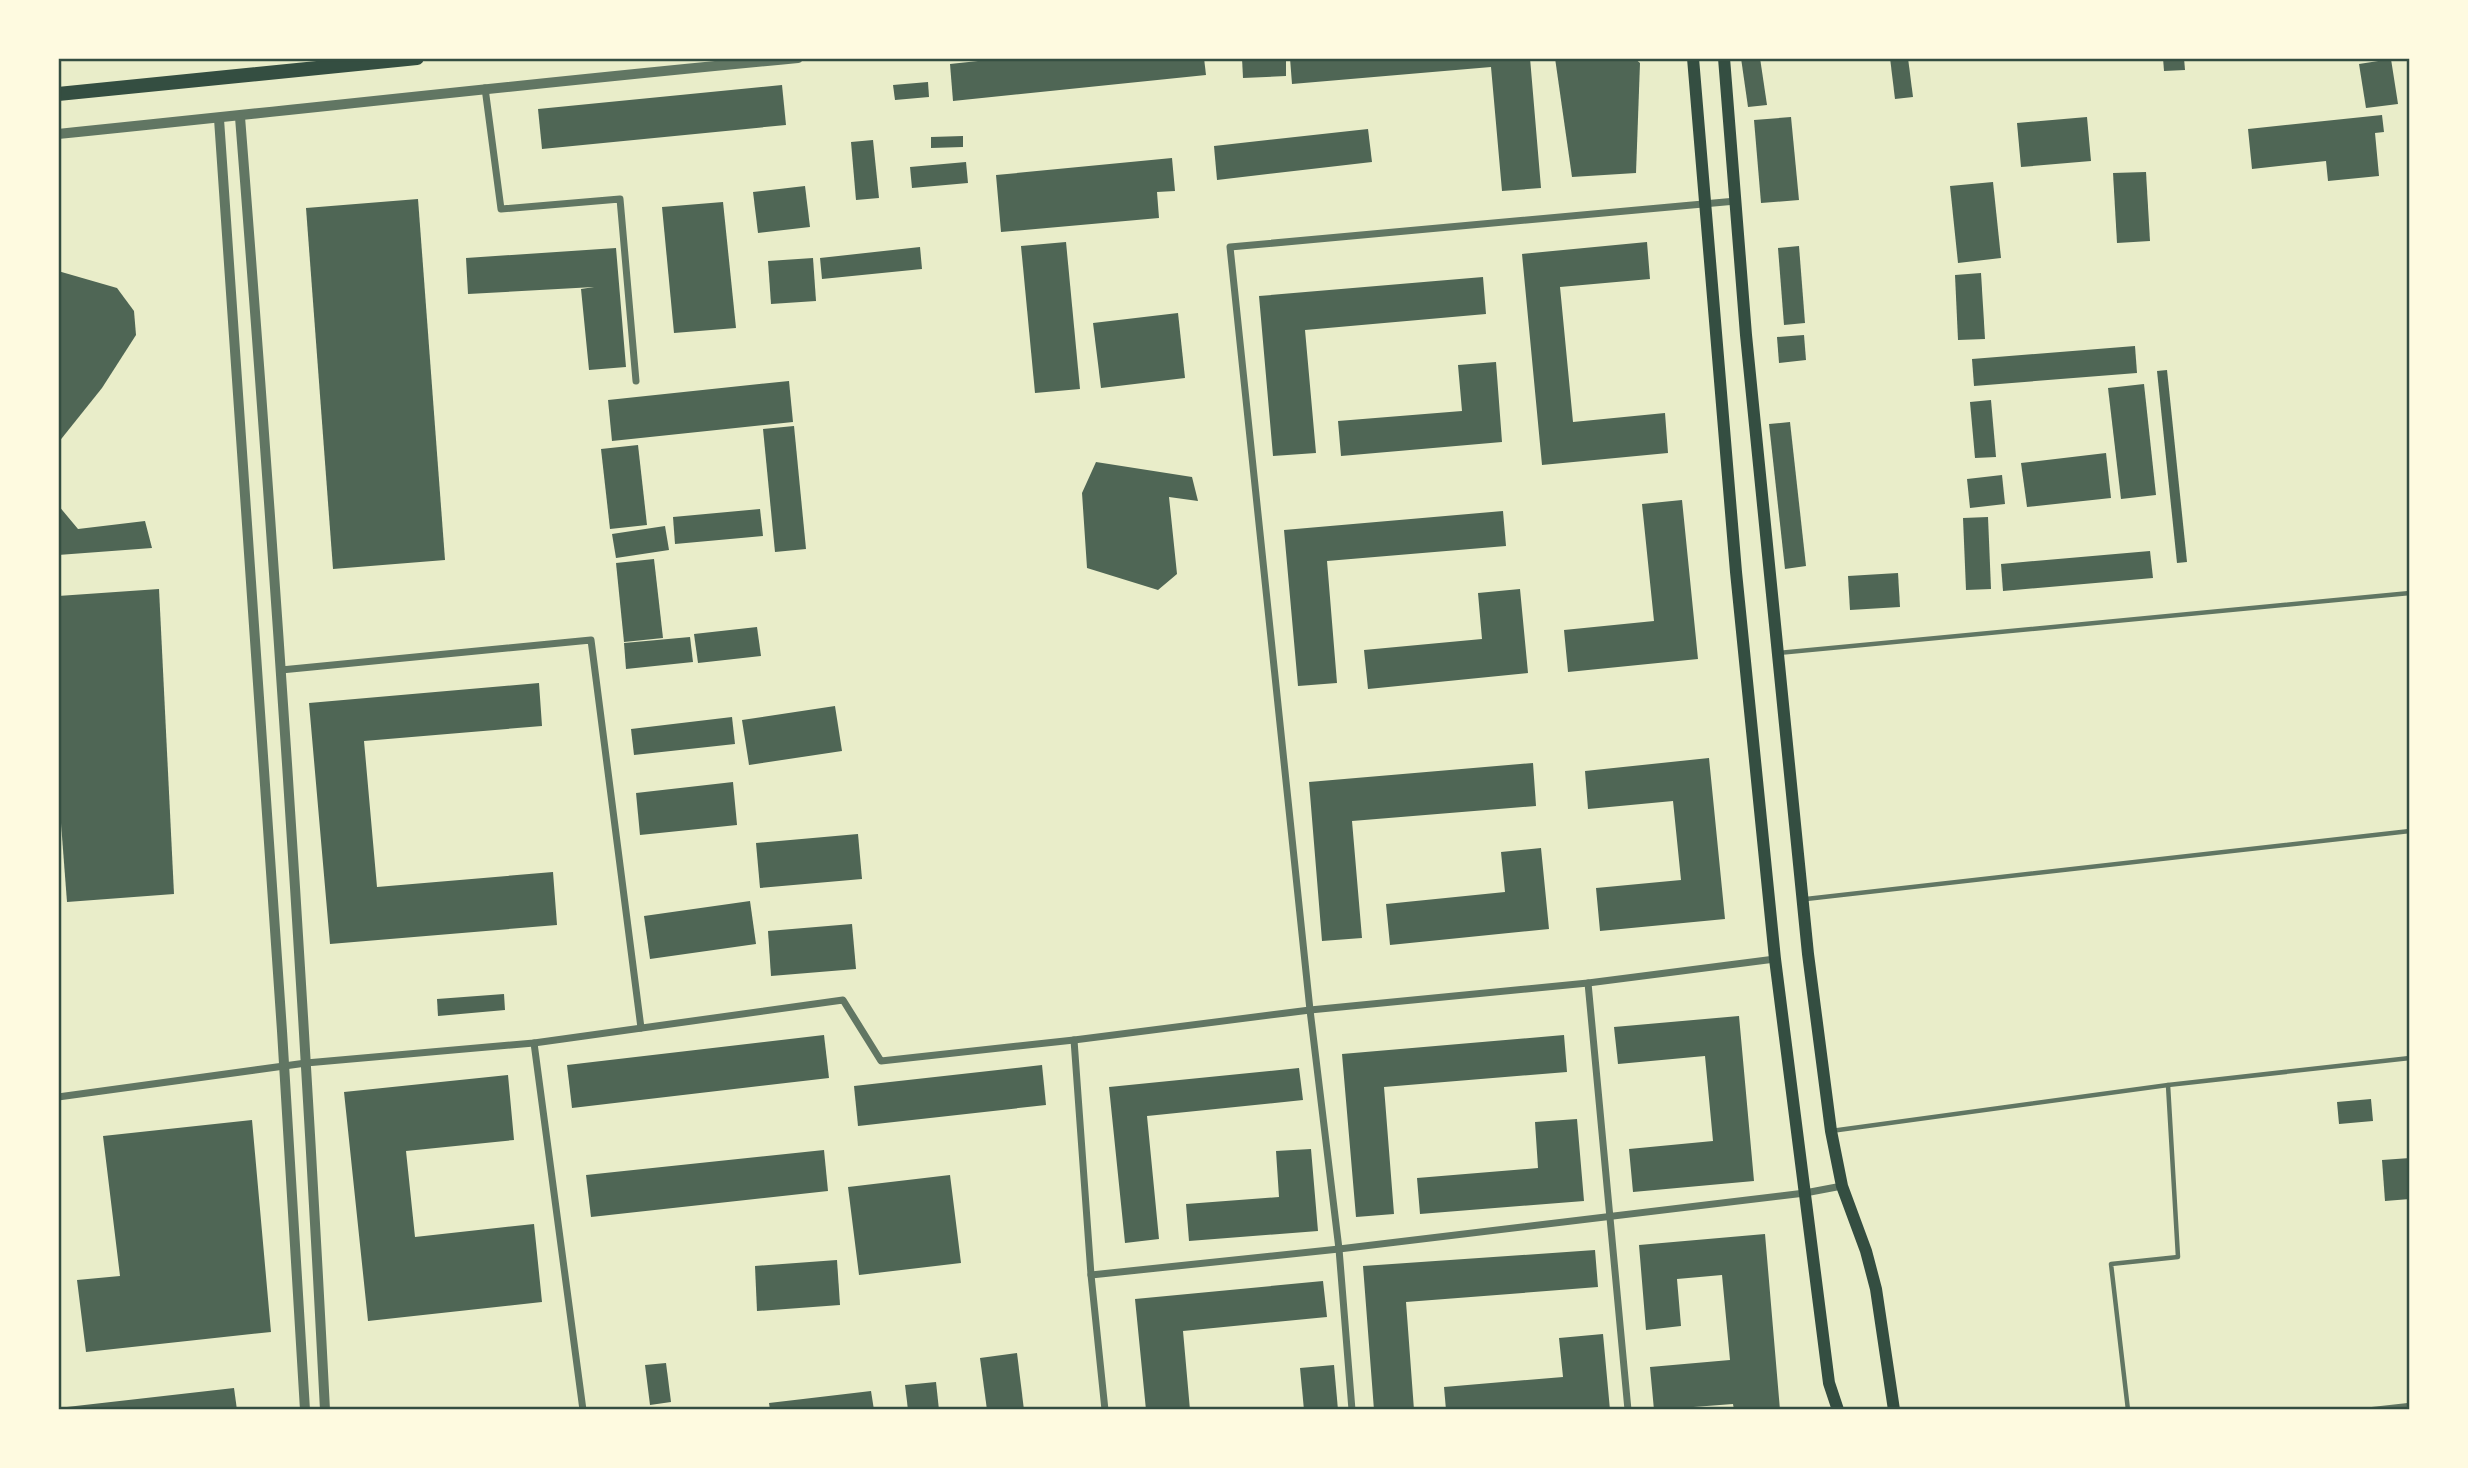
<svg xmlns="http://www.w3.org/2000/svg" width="2468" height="1468" font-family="'IBM Plex Serif',serif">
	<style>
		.building { fill: #4f6655 }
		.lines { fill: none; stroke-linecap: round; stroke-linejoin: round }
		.service { stroke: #617663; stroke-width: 4.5 }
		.minor { stroke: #617663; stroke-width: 7 }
		.tertiary { stroke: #617663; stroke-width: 10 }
		.secondary { stroke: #344e41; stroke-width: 12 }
		.primary { stroke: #344e41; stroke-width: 14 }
		.neatline { fill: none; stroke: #344e41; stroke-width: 2.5 }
	</style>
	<rect width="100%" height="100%" fill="#e9edc9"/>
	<!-- building -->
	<g class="building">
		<path d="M1006,58H1204L1206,75L953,101L950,64Z"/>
		<path d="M1242,58H1286V76L1243,78Z"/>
		<path d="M1290,58H1530L1541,188L1502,191L1491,67L1292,84Z"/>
		<path d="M1555,58H1634L1640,63L1636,173L1572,177Z"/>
		<path d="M1741,58H1760L1767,105L1748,107Z"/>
		<path d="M1890,58H1908L1913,97L1895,99Z"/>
		<path d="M2163,58H2184L2185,70L2164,71Z"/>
		<path d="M2391,59L2398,104L2366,108L2359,64Z"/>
		<path d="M928,82L929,97L895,100L893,85Z"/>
		<path d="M782,85L786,125L542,149L538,109Z"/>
		<path d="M2382,115L2384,132L2375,133L2379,176L2328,181L2326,161L2252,169L2248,129Z"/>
		<path d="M1791,117L1799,200L1761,203L1754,120Z"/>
		<path d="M2087,117L2091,161L2021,167L2017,123Z"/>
		<path d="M1368,129L1372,162L1217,180L1214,146Z"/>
		<path d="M963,136V147L931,148V137Z"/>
		<path d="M873,140L879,198L856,200L851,142Z"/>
		<path d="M1172,158L1175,191L1157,192L1159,218L1001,232L996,175Z"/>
		<path d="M966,162L968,183L912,188L910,167Z"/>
		<path d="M2146,172L2150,241L2117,243L2113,173Z"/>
		<path d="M1993,182L2001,258L1958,263L1950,186Z"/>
		<path d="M805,186L810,227L758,233L753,192Z"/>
		<path d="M418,199L445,560L333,569L306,208Z"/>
		<path d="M723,202L736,328L674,333L662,207Z"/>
		<path d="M1066,242L1080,389L1035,393L1021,246Z"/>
		<path d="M1647,242L1650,279L1560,287L1573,422L1665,413L1668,453L1542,465L1522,254Z"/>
		<path d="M1799,246L1805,323L1784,325L1778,248Z"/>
		<path d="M920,247L922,269L822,279L820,258Z"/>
		<path d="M616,248L626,367L589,370L581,289L594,287L468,294L466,258Z"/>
		<path d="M813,258L816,301L771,304L768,261Z"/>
		<path d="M58,271L117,288L134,311L136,335L102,388L58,443Z"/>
		<path d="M1981,273L1985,339L1958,340L1955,275Z"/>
		<path d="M1483,277L1486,314L1305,330L1316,453L1273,456L1259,296Z"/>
		<path d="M1178,313L1185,378L1101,388L1093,323Z"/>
		<path d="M1804,335L1806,360L1779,363L1777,337Z"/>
		<path d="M2135,346L2137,373L1974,386L1972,359Z"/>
		<path d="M1496,362L1502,442L1341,456L1338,421L1462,411L1458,365Z"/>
		<path d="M2167,370L2187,562L2177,563L2157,371Z"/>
		<path d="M789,381L793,422L612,441L608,400Z"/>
		<path d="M2144,384L2156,495L2121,499L2108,388Z"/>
		<path d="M1991,400L1996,457L1975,458L1970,402Z"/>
		<path d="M1790,422L1806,566L1785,569L1769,424Z"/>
		<path d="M794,426L806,549L775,552L763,429Z"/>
		<path d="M638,445L647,525L610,529L601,449Z"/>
		<path d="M2106,453L2111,498L2027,507L2021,463Z"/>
		<path d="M1096,462L1192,477L1198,501L1169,497L1177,574L1158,590L1087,568L1082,493Z"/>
		<path d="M2002,475L2005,504L1970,508L1967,479Z"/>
		<path d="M1682,500L1698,659L1568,672L1564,630L1654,621L1642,504Z"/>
		<path d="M58,505L78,529L145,521L152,548L58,555Z"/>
		<path d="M760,509L763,536L675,544L673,517Z"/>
		<path d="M1503,511L1506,546L1327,561L1337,683L1298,686L1284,530Z"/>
		<path d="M1988,517L1991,589L1966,590L1963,518Z"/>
		<path d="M665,526L669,550L616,558L612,534Z"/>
		<path d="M2150,551L2153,578L2003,591L2001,564Z"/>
		<path d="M654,559L663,638L624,642L616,563Z"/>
		<path d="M1898,573L1900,607L1850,610L1848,576Z"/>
		<path d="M159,589L174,894L67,902L58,784V596Z"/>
		<path d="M1520,589L1528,673L1368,689L1364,650L1482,639L1478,593Z"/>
		<path d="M757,627L761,656L698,663L694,634Z"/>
		<path d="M690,637L693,662L626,669L624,643Z"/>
		<path d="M539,683L542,726L364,741L377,887L553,872L557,925L330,944L309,703Z"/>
		<path d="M835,706L842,751L749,765L742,720Z"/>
		<path d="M732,717L735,744L634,755L631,729Z"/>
		<path d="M1709,758L1725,919L1600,931L1596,888L1681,880L1673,801L1588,809L1585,771Z"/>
		<path d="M1533,763L1536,806L1352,821L1362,938L1322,941L1309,782Z"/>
		<path d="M733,782L737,825L640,835L636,793Z"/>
		<path d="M858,834L862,879L760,888L756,843Z"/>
		<path d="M1541,848L1549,929L1390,945L1386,904L1505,892L1501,852Z"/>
		<path d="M750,901L756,944L650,959L644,916Z"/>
		<path d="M852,924L856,969L771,976L768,931Z"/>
		<path d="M504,994L505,1010L438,1016L437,999Z"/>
		<path d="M1739,1016L1754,1181L1633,1192L1629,1149L1713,1141L1705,1056L1618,1064L1614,1027Z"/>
		<path d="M824,1035L829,1078L572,1108L567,1065Z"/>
		<path d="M1564,1035L1567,1072L1384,1087L1394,1214L1356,1217L1342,1054Z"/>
		<path d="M1042,1065L1046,1105L858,1126L854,1086Z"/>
		<path d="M1299,1068L1303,1100L1147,1116L1159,1239L1125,1243L1109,1087Z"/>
		<path d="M508,1075L514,1140L406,1151L415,1237L534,1224L542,1302L368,1321L344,1092Z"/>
		<path d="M2371,1099L2373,1121L2339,1124L2337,1102Z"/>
		<path d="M1577,1119L1584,1201L1420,1214L1417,1178L1538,1168L1535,1122Z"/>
		<path d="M252,1120L271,1332L86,1352L77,1280L120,1276L103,1136Z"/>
		<path d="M1311,1149L1318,1231L1189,1241L1186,1204L1279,1197L1276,1151Z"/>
		<path d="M824,1150L828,1191L591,1217L586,1175Z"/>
		<path d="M2410,1158V1199L2385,1201L2382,1160Z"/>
		<path d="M950,1175L961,1263L859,1275L848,1187Z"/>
		<path d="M1765,1234L1780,1410H1734L1733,1404L1654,1410L1650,1367L1730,1360L1722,1275L1677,1279L1681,1326L1646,1330L1639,1245Z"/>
		<path d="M1595,1250L1598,1287L1406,1302L1414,1410H1374L1363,1266Z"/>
		<path d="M837,1260L840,1305L757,1311L755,1266Z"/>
		<path d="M1323,1281L1327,1317L1183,1331L1190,1410H1146L1135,1299Z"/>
		<path d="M1603,1334L1610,1410H1446L1444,1387L1563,1377L1559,1338Z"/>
		<path d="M1017,1353L1024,1410H987L980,1358Z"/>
		<path d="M666,1363L671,1402L650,1405L645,1365Z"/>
		<path d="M1334,1365L1338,1410H1304L1300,1368Z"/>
		<path d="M936,1382L939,1410H908L905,1385Z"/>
		<path d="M234,1388L237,1410H58V1408Z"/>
		<path d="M871,1391L874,1410H770L769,1403Z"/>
	</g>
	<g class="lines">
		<!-- service -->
		<g class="service">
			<path d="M1778,653L2410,593"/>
			<path d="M1806,899L2410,831"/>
			<path d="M1831,1131L2168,1085L2410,1058"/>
			<path d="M2128,1410L2111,1264L2178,1257L2168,1085"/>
			<path d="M2365,1410L2410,1405"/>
		</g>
		<!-- minor -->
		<g class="minor">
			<path d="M485,88L501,209L620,199L636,381"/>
			<path d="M281,670L591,640L641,1028"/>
			<path d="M1588,983L1628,1410"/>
			<path d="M1074,1040L1091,1275L1105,1410"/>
			<path d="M534,1043L583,1410"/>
			<path d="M58,1097L306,1063L534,1043L843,1000L881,1061L1074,1040L1310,1010L1588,983L1775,959"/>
			<path d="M1091,1275L1339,1249L1805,1193L1842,1186"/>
			<path d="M1352,1410L1339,1249L1310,1010L1230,247L1736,201"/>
		</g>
		<!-- tertiary -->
		<g class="tertiary">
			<path d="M240,117C274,548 303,979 325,1410"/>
			<path d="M219,119L282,1031L305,1410"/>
			<path d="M58,134C304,109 551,81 798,58"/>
		</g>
		<!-- secondary -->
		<g class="secondary">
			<path d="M1693,58L1736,572L1775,959L1829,1383L1838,1410"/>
			<path d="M1724,58L1746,335L1808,954L1831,1131L1842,1186L1866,1251L1876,1289L1894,1410"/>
		</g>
		<!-- primary -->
		<path class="primary" d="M58,94L417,58"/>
	</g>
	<!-- border -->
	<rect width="2468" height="1468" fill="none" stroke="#fefae0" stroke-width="119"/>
	<rect x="60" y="60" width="2348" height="1348" class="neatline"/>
</svg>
